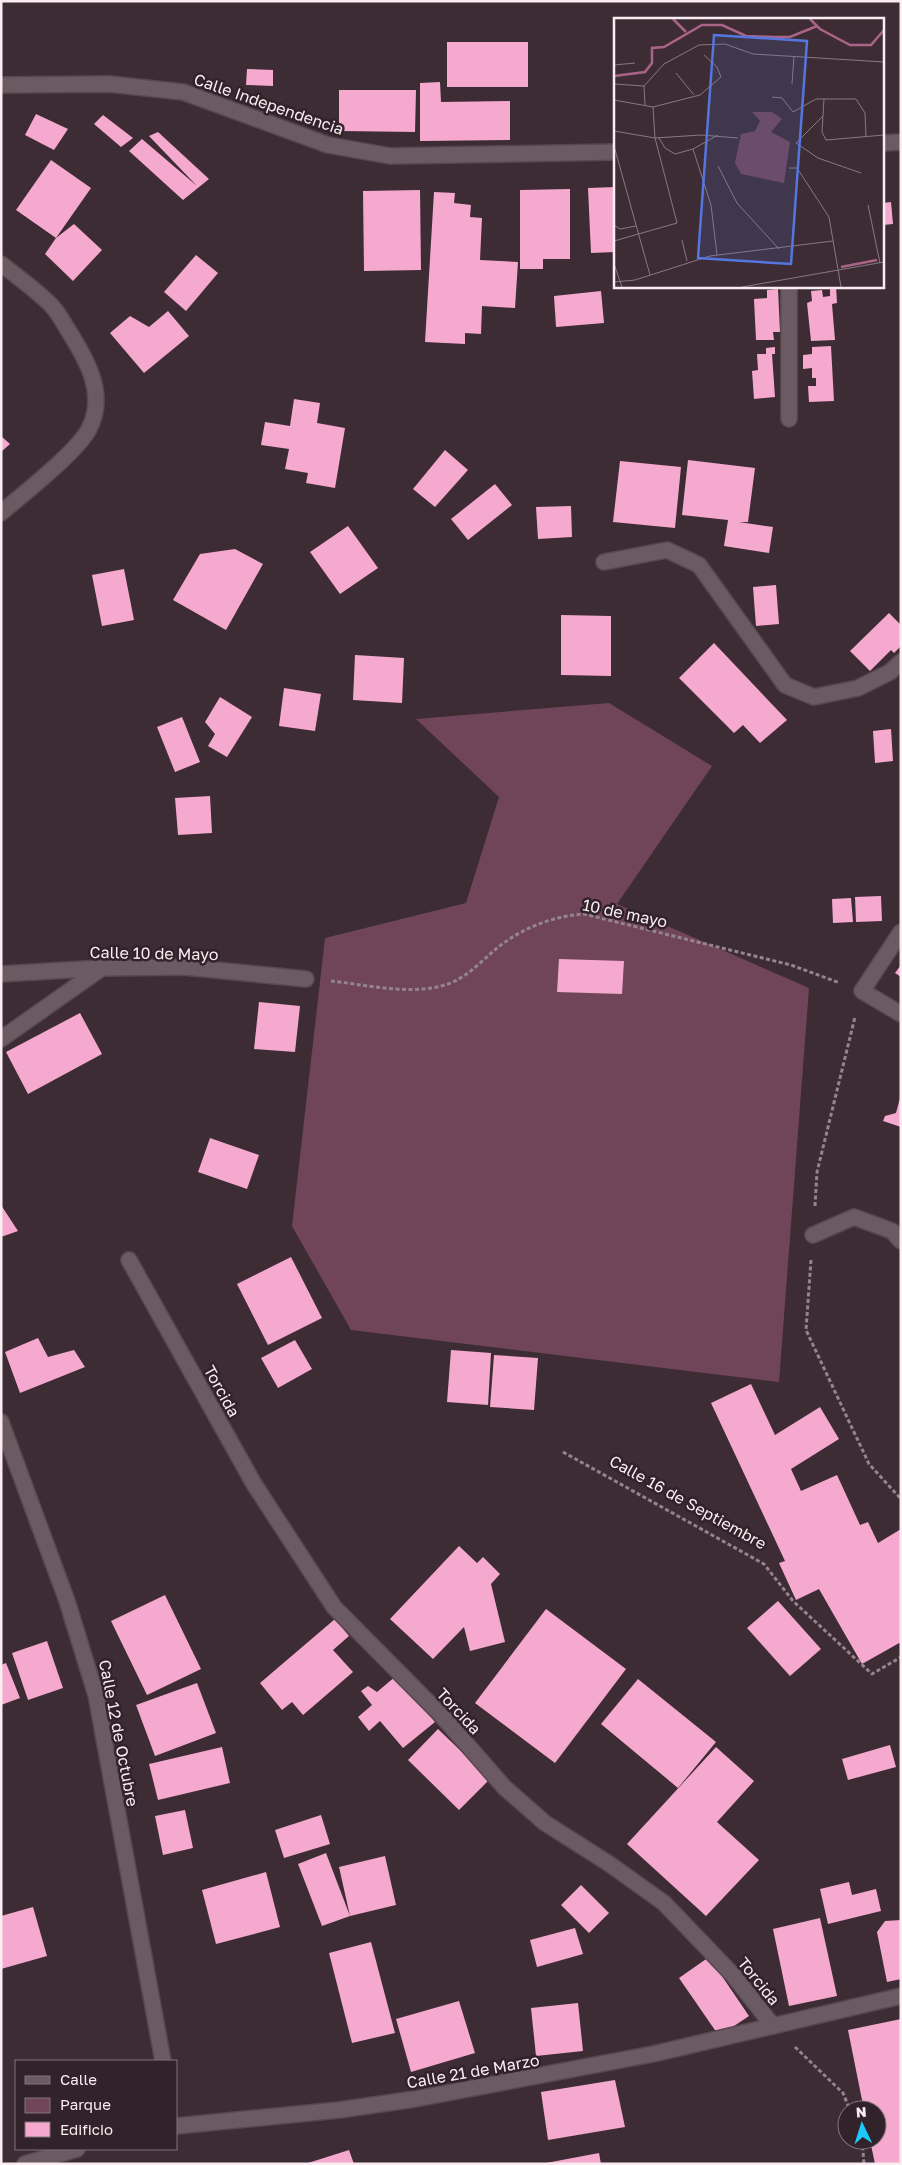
<svg xmlns="http://www.w3.org/2000/svg" width="902" height="2165" font-family="'Golos Text',sans-serif">
	<style>
		.green { fill: #70455a }
		.building { fill: #f6a9ce }
		.lines { fill: none; stroke-linecap: round; stroke-linejoin: round }
		.street-casing { stroke: #56484f; stroke-width: 18 }
		.path { stroke: #94858c; stroke-width: 3; stroke-dasharray: 4 2.5; stroke-linecap: butt }
		.street { stroke: #6c5a62; stroke-width: 15 }
		.labels { text-anchor: middle; dominant-baseline: central; stroke-width: 5; stroke-linejoin: round; paint-order: stroke }
		.street-label { font-size: 16px; fill: #f9edf2; stroke: #32222a }
		.inset-river { fill: none; stroke: #aa6487; stroke-width: 2.5 }
		.inset-road { fill: none; stroke: #887980; stroke-width: 1 }
		.view { fill: #5476de; fill-opacity: 0.15; stroke: #5476de; stroke-width: 2.5 }
		.inset-edge { fill: none; stroke: #f9edf2; stroke-width: 2.5 }
	</style>
	<rect width="100%" height="100%" fill="#3d2c34"/>
	<!-- green -->
	<path class="green" d="M609,703L712,766L617,904L809,988L779,1382L351,1330L292,1226L325,938L466,903L499,797L416,719Z"/>
	<!-- building -->
	<g class="building">
		<rect x="447" y="42" width="81" height="45"/>
		<path d="M247,69L273,70V86L246,85Z"/>
		<path d="M440,82L441,102L510,101V140L420,141V83Z"/>
		<path d="M339,90H416L415,132L339,131Z"/>
		<path d="M36,114L68,129L54,150L25,135Z"/>
		<path d="M103,115L133,138L121,147L94,124Z"/>
		<path d="M158,132L209,179L183,200L129,151L142,139L197,186L149,136Z"/>
		<path d="M51,160L91,188L56,238L16,210Z"/>
		<path d="M616,187V252L591,253L588,188Z"/>
		<path d="M570,189V259H543V269H520V190Z"/>
		<path d="M420,190L421,270L364,271L363,191Z"/>
		<path d="M434,192L455,193L454,203L471,205L470,217L482,218L480,260L518,262L515,308L482,306L481,334L465,333V344L425,342Z"/>
		<path d="M891,202L893,224L883,225V203Z"/>
		<path d="M74,224L102,250L73,281L45,254L56,238Z"/>
		<path d="M196,255L218,273L186,311L164,292Z"/>
		<path d="M753,286H778V288L753,289Z"/>
		<path d="M830,286H836L837,303L832,304L835,340L811,341L807,303L812,301L811,291L822,290L823,297L830,296Z"/>
		<path d="M778,289L780,332H773L774,340H756L754,299L767,298V290Z"/>
		<path d="M601,291L604,323L556,327L554,296Z"/>
		<path d="M168,311L189,336L144,373L110,333L130,316L149,327Z"/>
		<path d="M831,346L834,401L809,402L808,386H816V378H812V368L803,369V355L812,354V347Z"/>
		<path d="M775,347V354H772L775,397L754,399L752,371L758,370L757,354H766V348Z"/>
		<path d="M294,399L320,403L317,423L345,428L335,488L306,483L308,473L285,469L289,449L261,445L265,422L290,426Z"/>
		<path d="M1,436L10,444L1,452Z"/>
		<path d="M445,450L468,470L435,507L413,489Z"/>
		<path d="M688,460L755,468L748,522H739L773,527L769,553L724,546L728,520L682,515Z"/>
		<path d="M620,461L681,467L675,528L613,522Z"/>
		<path d="M495,484L512,505L468,540L451,519Z"/>
		<path d="M571,506L572,537L538,539L536,507Z"/>
		<path d="M348,526L378,568L340,594L310,552Z"/>
		<path d="M235,549L263,564L226,630L173,600L200,554Z"/>
		<path d="M124,569L134,620L102,626L92,575Z"/>
		<path d="M776,585L779,624L756,626L753,587Z"/>
		<path d="M889,613L901,625V646L894,653L891,650L870,671L850,651Z"/>
		<path d="M561,615L611,616V676L561,675Z"/>
		<path d="M714,643L787,720L760,743L743,725L734,733L679,678Z"/>
		<path d="M355,655L404,658L402,703L353,700Z"/>
		<path d="M284,688L321,694L315,731L279,726Z"/>
		<path d="M220,697L252,717L227,757L208,746L215,734L205,722Z"/>
		<path d="M182,717L200,762L175,772L157,727Z"/>
		<path d="M891,729L893,761L875,763L873,731Z"/>
		<path d="M210,796L212,833L178,835L175,798Z"/>
		<path d="M881,896L882,921L856,922L855,897Z"/>
		<path d="M851,898L853,922L833,923L832,899Z"/>
		<path d="M559,959L624,961L622,994L557,992Z"/>
		<path d="M901,965V977L895,973Z"/>
		<path d="M259,1002L300,1006L295,1052L254,1049Z"/>
		<path d="M80,1013L102,1054L28,1094L6,1052Z"/>
		<path d="M900,1098H901V1127L883,1121L885,1116L896,1113Z"/>
		<path d="M210,1138L259,1155L247,1189L198,1172Z"/>
		<path d="M1,1205L18,1231L1,1237Z"/>
		<path d="M291,1257L322,1318L268,1345L237,1284Z"/>
		<path d="M38,1338L48,1357L74,1350L85,1367L20,1393L5,1352Z"/>
		<path d="M295,1340L312,1369L278,1388L261,1358Z"/>
		<path d="M451,1350L491,1353L488,1405L447,1402Z"/>
		<path d="M494,1355L538,1358L534,1410L490,1407Z"/>
		<path d="M751,1384L775,1435L820,1407L839,1439L791,1469L801,1491L837,1475L860,1525L868,1522L878,1543L901,1529V1642L862,1664L819,1589L796,1600L779,1563L785,1561L711,1403Z"/>
		<path d="M459,1546L477,1563L483,1557L500,1574L491,1584L505,1642L470,1651L464,1627L433,1659L390,1619Z"/>
		<path d="M165,1595L201,1669L147,1695L111,1621Z"/>
		<path d="M778,1601L821,1649L790,1676L747,1628Z"/>
		<path d="M546,1609L626,1669L555,1763L475,1703Z"/>
		<path d="M335,1619L349,1636L333,1650L353,1672L303,1715L292,1702L282,1710L260,1683Z"/>
		<path d="M47,1641L63,1688L28,1700L12,1653Z"/>
		<path d="M6,1663L20,1698L1,1705V1665Z"/>
		<path d="M396,1676L435,1722L403,1748L380,1721L369,1731L358,1717L372,1705L361,1691L368,1686L377,1692Z"/>
		<path d="M638,1679L716,1742L678,1788L601,1724Z"/>
		<path d="M197,1683L216,1733L155,1756L136,1705Z"/>
		<path d="M438,1729L490,1779L459,1810L408,1760Z"/>
		<path d="M890,1745L896,1767L848,1780L842,1759Z"/>
		<path d="M222,1747L230,1783L158,1800L149,1764Z"/>
		<path d="M716,1747L754,1781L717,1822L759,1860L706,1916L627,1844Z"/>
		<path d="M185,1810L193,1848L163,1855L155,1816Z"/>
		<path d="M321,1815L330,1844L284,1858L275,1830Z"/>
		<path d="M326,1853L350,1916L339,1867L385,1856L396,1905L350,1916L322,1926L298,1864Z"/>
		<path d="M266,1872L280,1927L216,1944L202,1890Z"/>
		<path d="M849,1882L852,1895L876,1889L881,1911L828,1924L820,1889Z"/>
		<path d="M581,1885L609,1913L589,1933L561,1905Z"/>
		<path d="M33,1907L47,1956L1,1969V1916Z"/>
		<path d="M820,1918L837,1996L789,2006L773,1929Z"/>
		<path d="M901,1920V1979L887,1982L877,1932L885,1921Z"/>
		<path d="M575,1928L583,1954L537,1967L530,1940Z"/>
		<path d="M371,1942L395,2033L352,2043L329,1953Z"/>
		<path d="M709,1957L749,2016L719,2036L679,1978Z"/>
		<path d="M459,2001L475,2053L411,2072L396,2019Z"/>
		<path d="M578,2003L583,2051L536,2056L531,2008Z"/>
		<path d="M901,2019V2164H875L870,2140H877V2110H864L848,2030Z"/>
		<path d="M615,2080L625,2127L548,2140L541,2092Z"/>
		<path d="M349,2150L354,2164H308V2163Z"/>
		<path d="M599,2153L601,2164H546V2163Z"/>
	</g>
	<g class="lines">
		<!-- street casing -->
		<g class="street-casing">
			<g id="street">
				<path d="M1,85L109,84L183,92L328,145L390,156L616,152"/>
				<path d="M883,143L901,142"/>
				<path d="M1,264C18,277 36,290 51,305C58,312 63,322 68,330C87,360 107,394 89,429C77,452 23,494 1,513"/>
				<path d="M789,419V286"/>
				<path d="M604,562L667,550L699,565L785,685L814,697L858,688L890,672L901,662"/>
				<path d="M901,932L862,991L901,1014"/>
				<path d="M1,974L102,968L184,967L306,979"/>
				<path d="M1,1039L102,968"/>
				<path d="M813,1235L854,1217L892,1231L901,1241"/>
				<path d="M129,1260L254,1484L334,1607L442,1716L505,1788L545,1823L608,1863L664,1903L733,1975L773,2026"/>
				<path d="M1,1422L67,1601L96,1695L163,2061"/>
				<path d="M176,2126L339,2110L415,2099L653,2054L901,1996"/>
				<path d="M25,2164L77,2149"/>
			</g>
		</g>
		<!-- path -->
		<g class="path">
			<path d="M331,981C369,985 419,998 455,981C471,973 484,959 497,948C522,928 553,916 584,914L791,965L840,983"/>
			<path d="M815,1206L817,1172L855,1017"/>
			<path d="M811,1260L806,1330L869,1464L901,1499"/>
			<path d="M563,1452L764,1564L793,1601L872,1674L901,1657"/>
			<path d="M795,2047L843,2093L850,2110"/>
			<path d="M862,2140L864,2164"/>
		</g>
		<!-- street -->
		<use href="#street" class="street"/>
	</g>
	<g class="labels">
		<!-- street labels -->
		<g class="street-label">
			<text transform="translate(269 104) rotate(19)">Calle Independencia</text>
			<text transform="translate(625 913) rotate(12)">10 de mayo</text>
			<text transform="translate(154 953) rotate(1)">Calle 10 de Mayo</text>
			<text transform="translate(222 1391) rotate(61)">Torcida</text>
			<text transform="translate(688 1502) rotate(29)">Calle 16 de Septiembre</text>
			<text transform="translate(459 1711) rotate(47)">Torcida</text>
			<text transform="translate(119 1733) rotate(79)">Calle 12 de Octubre</text>
			<text transform="translate(759 1981) rotate(51)">Torcida</text>
			<text transform="translate(473 2071) rotate(-10)">Calle 21 de Marzo</text>
		</g>
	</g>
	<!-- overview -->
	<g transform="translate(614 18)">
		<rect width="270" height="270" fill="#3d2c34"/>
		<path d="M138,94H158L168,101L157,114L176,124L170,165L127,156L121,145L127,116L141,113L146,103Z" fill="#70455a"/>
		<path class="inset-river" d="M59,1L72,14M196,1L206,11L236,27H257L270,12M0,58L31,54L38,45V30L50,29L88,7H108L132,18L160,19H176L203,8M227,249L263,242"/>
		<path class="inset-road" d="M0,47L21,45M62,55L80,77M0,66L30,68M178,66L180,38M158,79L168,80L179,94L202,81H242L251,95L252,119M210,81L208,114L212,122L270,117M0,82L39,89L86,77L107,59L103,49L90,37M31,88L30,68L50,46L85,27L111,26L139,36L270,44M209,98L182,125L204,140L247,155M0,113L41,120L87,117L124,120M45,120L51,130L61,136L79,131L97,187L103,237M0,128L36,257M79,131L104,117M104,148L123,185L165,231M175,150H183L215,199L227,269M254,187L266,245M0,207L6,211L22,208M68,222L73,243M0,223L63,205L41,120L39,89M0,246L8,269M0,264L21,262L96,238L219,223M128,269L270,244"/>
		<path class="view" d="M100,17L193,23L177,246L84,240Z"/>
		<rect width="270" height="270" class="inset-edge"/>
	</g>
	<!-- border -->
	<rect width="902" height="2165" fill="none" stroke="#f9edf2" stroke-width="5"/>
	<!-- legend -->
	<rect x="15" y="2060" width="162" height="90" fill="#32222a" stroke="#82737a"/>
	<rect x="25" y="2076" width="25" height="8" fill="#6c5a62" stroke="#82737a"/>
	<text x="60" y="2085" font-size="15" fill="#f9edf2">Calle</text>
	<rect x="25" y="2098" width="25" height="15" fill="#70455a" stroke="#82737a"/>
	<text x="60" y="2110" font-size="15" fill="#f9edf2">Parque</text>
	<rect x="25" y="2122" width="25" height="15" fill="#f6a9ce" stroke="#82737a"/>
	<text x="60" y="2135" font-size="15" fill="#f9edf2">Edificio</text>
	<!-- north arrow -->
	<g transform="translate(862 2125) rotate(356)"><circle r="24" fill="#32222a" stroke="#82737a"/>
	<path d="M0-4L9 19L0 12L-9 19Z" fill="#1cc9fc"/>
	<text y="-8" font-size="14" font-weight="bold" text-anchor="middle" fill="#f9edf2">N</text>
	</g>
</svg>
